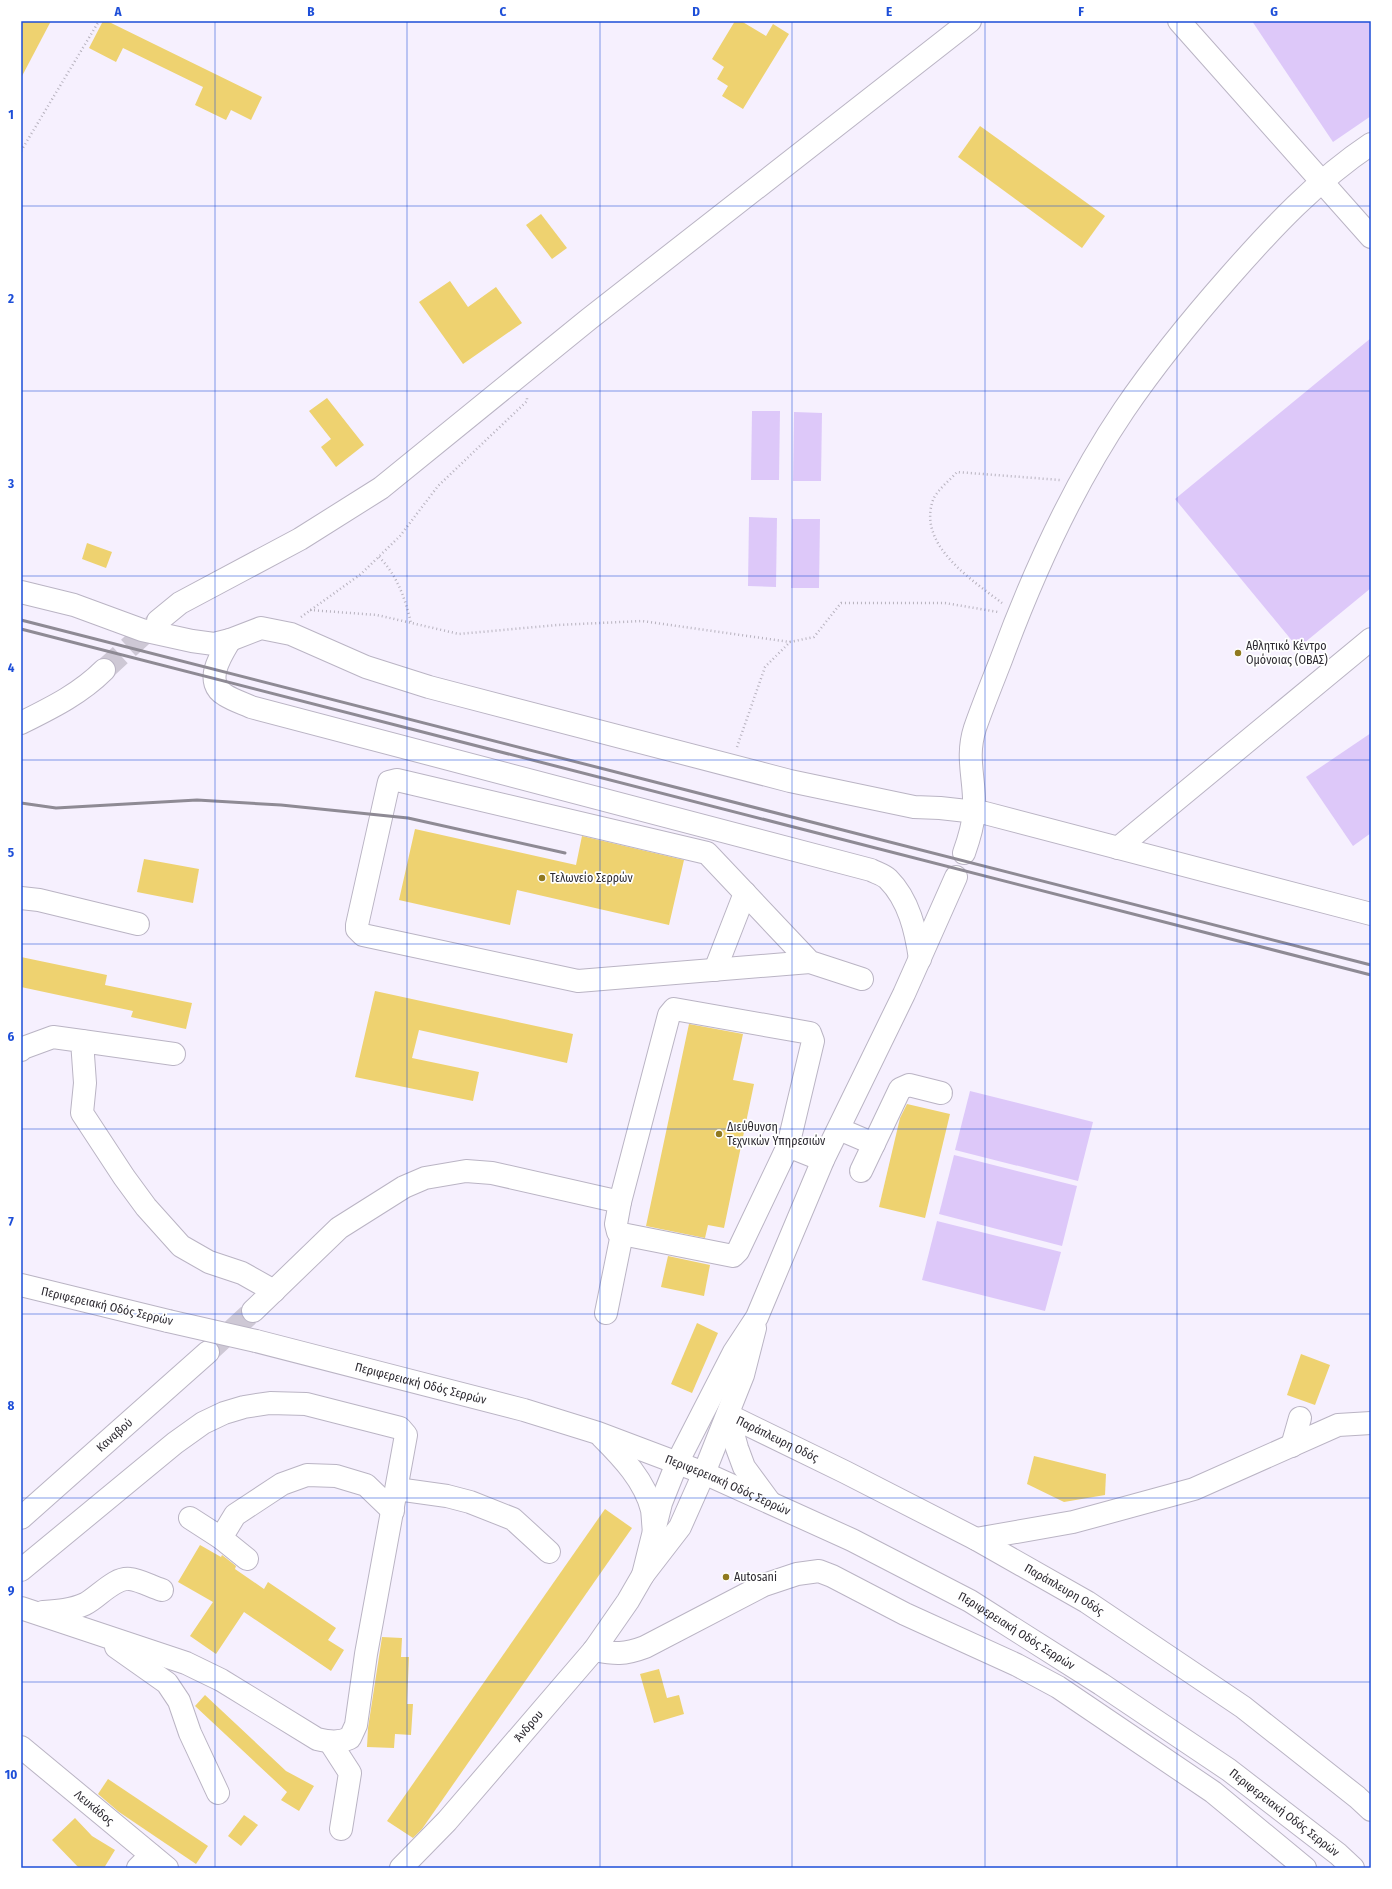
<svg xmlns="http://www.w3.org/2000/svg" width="1392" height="1889" font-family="'Fira Sans Condensed',sans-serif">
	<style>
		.pitch { fill: #ddc8f9 }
		.building { fill: #eed270 }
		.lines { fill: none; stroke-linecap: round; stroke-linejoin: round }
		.minor-tunnel { stroke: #cec8d5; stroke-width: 22; stroke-dasharray: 22 11; stroke-linecap: butt }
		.minor-casing { stroke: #bab4c4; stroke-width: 24 }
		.major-casing { stroke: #bab4c4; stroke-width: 24 }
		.path { stroke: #b7b2be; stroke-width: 2.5; stroke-dasharray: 1 3; stroke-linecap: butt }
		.minor { stroke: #fff; stroke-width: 22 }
		.major { stroke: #fff; stroke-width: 22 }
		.rail { stroke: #8e8a94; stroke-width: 3 }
		.major-bridge-casing { stroke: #bab4c4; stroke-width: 24; stroke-linecap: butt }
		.major-bridge { stroke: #fff; stroke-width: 22 }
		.grid { fill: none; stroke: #1d4ed8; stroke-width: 1; stroke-opacity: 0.55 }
		.poi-dot { fill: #90791f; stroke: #fff; stroke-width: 1.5 }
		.labels { text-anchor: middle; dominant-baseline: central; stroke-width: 3.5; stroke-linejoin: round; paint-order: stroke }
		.poi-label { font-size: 12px; fill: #2d2a31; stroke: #fff; text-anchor: start }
		.street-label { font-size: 12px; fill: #2d2a31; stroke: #fff }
		.neatline { fill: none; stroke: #1d4ed8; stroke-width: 1.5 }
		.grid-label { font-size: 13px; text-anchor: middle; font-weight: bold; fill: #1d4ed8 }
	</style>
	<rect width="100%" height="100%" fill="#f6f0fe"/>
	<!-- pitch -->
	<g class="pitch">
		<path d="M1252,21H1371V116L1333,142Z"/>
		<path d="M1371,338V588L1298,648L1175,499Z"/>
		<path d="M752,411H780L779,480H751Z"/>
		<path d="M794,412L822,413L821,481H793Z"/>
		<path d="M749,517L777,518L776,587L748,586Z"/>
		<path d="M792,519H820L819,588H791Z"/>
		<path d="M1371,733V833L1353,846L1306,777Z"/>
		<path d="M970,1091L1093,1122L1078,1181L955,1150Z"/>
		<path d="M954,1155L1077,1186L1062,1246L939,1214Z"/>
		<path d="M937,1221L1061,1252L1045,1311L922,1280Z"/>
	</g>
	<!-- building -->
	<g class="building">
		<path d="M21,21H51L21,78Z"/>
		<path d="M103,21H107L262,97L251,120L231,110L226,120L195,105L203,87L123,48L116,62L89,48Z"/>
		<path d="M735,21H741L766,36L773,24L789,34L743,109L722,96L728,86L717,79L724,67L712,59Z"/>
		<path d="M980,126L1105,216L1082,248L958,157Z"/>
		<path d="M541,214L567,248L552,259L526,225Z"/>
		<path d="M450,281L468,307L496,287L522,323L463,364L419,302Z"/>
		<path d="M327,398L364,445L336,467L321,447L331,439L309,411Z"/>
		<path d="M87,543L112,552L106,568L82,559Z"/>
		<path d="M415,829L576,865L582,836L684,860L669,925L517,890L510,925L399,900Z"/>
		<path d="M144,859L199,869L193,903L137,892Z"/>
		<path d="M21,957L107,975L105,985L192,1003L186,1029L131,1017L133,1011L21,987Z"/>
		<path d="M375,991L573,1034L567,1063L419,1030L412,1058L479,1072L473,1101L355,1077Z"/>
		<path d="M689,1024L743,1034L733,1080L754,1084L724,1228L708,1225L705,1238L646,1226Z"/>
		<path d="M907,1104L950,1114L925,1218L879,1207L900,1118Z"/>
		<path d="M668,1256L710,1265L704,1296L661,1287Z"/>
		<path d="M697,1323L718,1333L692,1393L671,1384Z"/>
		<path d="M1301,1354L1330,1365L1315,1405L1287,1395Z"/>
		<path d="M1034,1456L1106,1474L1105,1495L1064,1502L1027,1484Z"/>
		<path d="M605,1509L632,1528L422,1829L413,1838L387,1821Z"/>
		<path d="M200,1545L221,1557L222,1555L236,1566L235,1569L264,1589L268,1582L336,1628L328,1640L344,1650L331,1671L244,1612L216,1654L190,1636L213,1602L178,1582Z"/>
		<path d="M382,1637L402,1638L401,1657H409L407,1704H413L411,1735L395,1734L394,1748L367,1747L368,1728Z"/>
		<path d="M659,1669L667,1698L679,1695L684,1714L654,1723L640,1674Z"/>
		<path d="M205,1695L286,1771L314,1786L299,1811L281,1800L287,1792L195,1706Z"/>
		<path d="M108,1779L208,1846L196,1864L119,1812L98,1794Z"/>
		<path d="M244,1815L258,1825L241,1846L228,1836Z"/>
		<path d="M75,1818L92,1836L115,1850L104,1868H79L52,1840Z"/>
	</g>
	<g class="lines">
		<!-- minor-tunnel -->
		<g class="minor-tunnel">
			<path d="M104,670L158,621"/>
			<path d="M208,1352L253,1311"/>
		</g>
		<!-- minor casing -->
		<g class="minor-casing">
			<g id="minor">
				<path d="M1179,21L1371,237"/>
				<path d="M21,592L74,605L142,630L192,641L214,644L230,640L261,628L291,634L366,667L429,687L790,781L914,807L940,808L985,813L1371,914"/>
				<path d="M158,621L180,603L300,539L381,488L589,319L970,21"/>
				<path d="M230,640C221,655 203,682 225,695C233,700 242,703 251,707L871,870C877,873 884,875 888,879C909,900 916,931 920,959"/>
				<path d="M21,723C51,708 80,694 104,670"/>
				<path d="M1118,848L1371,639"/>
				<path d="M964,853C969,839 973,826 974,812C976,781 965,759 975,728C983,705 992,683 1001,660C1033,573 1072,487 1124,410C1156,363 1192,319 1229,277C1272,228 1317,180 1371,144"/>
				<path d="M21,898L39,900L138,924"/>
				<path d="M810,962L707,853L397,780L389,782L388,786L357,925V929L363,935L578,981L810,962L862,979"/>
				<path d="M715,970L745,893"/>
				<path d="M82,1041L174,1054"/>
				<path d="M21,1050L23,1048L53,1037L82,1041L85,1083L82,1113L124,1177L146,1207L181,1246L209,1262L242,1273L274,1291"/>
				<path d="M839,1129L874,1144"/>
				<path d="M861,1171L900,1089L909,1085L941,1093"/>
				<path d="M620,1202L616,1224L618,1232L622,1234L733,1256L738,1251L788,1146"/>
				<path d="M253,1311L339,1228L404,1187L425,1178L466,1171L492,1173L620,1202L669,1015L674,1009L810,1033L813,1041L788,1146L823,1160"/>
				<path d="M606,1313L622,1234"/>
				<path id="s1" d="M728,1415L845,1472L976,1539L1087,1602L1243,1707L1357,1797L1371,1810"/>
				<path d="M1292,1446L1300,1418"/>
				<path d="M397,1489L447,1496L470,1502L513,1519L549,1552"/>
				<path id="s2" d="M21,1518L208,1352"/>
				<path d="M190,1518L221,1538L235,1515L282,1484L307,1475L336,1476L366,1485L393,1511"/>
				<path d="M221,1538L247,1559"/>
				<path d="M976,1539L1073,1522L1194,1489L1338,1425L1371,1423"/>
				<path d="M21,1570L175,1443L203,1423L224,1413L244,1407L270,1403L306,1404L400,1428L406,1435L366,1654L356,1725L350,1738C338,1743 330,1742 317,1739L221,1680L186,1663L21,1608"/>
				<path d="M643,1575L661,1503L677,1463L734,1352L757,1317L823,1160L904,994L956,877"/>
				<path d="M43,1612C57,1611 72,1610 85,1604C99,1597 114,1577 130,1579C140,1580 152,1587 162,1590"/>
				<path d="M116,1647L167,1683L179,1701L190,1733L218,1793"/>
				<path d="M594,1650C615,1654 624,1655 645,1647L764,1585L797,1574L819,1571L832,1576L905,1614L1017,1665L1058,1687L1213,1792L1305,1868"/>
				<path d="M330,1742L350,1773L341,1829"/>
				<path id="s3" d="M21,1747L167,1868"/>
				<path d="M138,1868L151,1855"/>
				<path id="s4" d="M401,1868L447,1821L594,1650L628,1601L643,1575L680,1527L704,1473L743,1375L755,1328"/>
			</g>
		</g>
		<!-- major casing -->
		<g class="major-casing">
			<g id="major">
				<path d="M21,1285L168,1321"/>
				<path id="s5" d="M256,1341L524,1410L598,1433L704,1473L852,1540L970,1601L1101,1684L1229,1770L1338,1854L1353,1868"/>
				<path d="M728,1415L737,1448L744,1467L769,1501"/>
				<path d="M602,1437C622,1457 645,1481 652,1510C653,1517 653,1525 654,1532"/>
			</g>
		</g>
		<!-- path -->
		<g class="path">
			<path d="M21,151L99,21"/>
			<path d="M379,557C397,575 405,598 411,623"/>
			<path d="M1002,603C972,580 917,545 933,500C937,490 950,480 957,472L1060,480"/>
			<path d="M310,610L377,615L459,634L557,625L642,621L790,642"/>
			<path d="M301,617L361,574L400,536L438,486L527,401V396"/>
			<path d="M737,747L765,667L790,642L814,637L841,603H945L998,612"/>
		</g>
		<!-- minor -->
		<use href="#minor" class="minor"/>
		<!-- major -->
		<use href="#major" class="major"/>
		<!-- rail -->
		<g class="rail">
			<path d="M21,620L1371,965"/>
			<path d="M21,629L1371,975"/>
			<path d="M21,803L56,808L197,800L281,805L408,818L565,853"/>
		</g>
		<!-- major-bridge casing -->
		<g class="major-bridge-casing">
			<path id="major-bridge" d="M168,1321L256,1341"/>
		</g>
		<!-- major-bridge -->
		<use href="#major-bridge" class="major-bridge"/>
	</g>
	<!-- grid -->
	<path class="grid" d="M215,21V1868M407,21V1868M600,21V1868M792,21V1868M985,21V1868M1177,21V1868M21,206H1371M21,391H1371M21,576H1371M21,760H1371M21,944H1371M21,1129H1371M21,1314H1371M21,1498H1371M21,1682H1371"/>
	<!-- markers -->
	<g class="poi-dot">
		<circle cx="1238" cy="653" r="4"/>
		<circle cx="542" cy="878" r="4"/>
		<circle cx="719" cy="1134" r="4"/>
		<circle cx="726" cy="1577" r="4"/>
	</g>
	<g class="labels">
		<!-- poi labels -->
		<g class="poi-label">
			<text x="1246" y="646">Αθλητικό Κέντρο<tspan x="1246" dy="14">Ομόνοιας (ΟΒΑΣ)</tspan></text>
			<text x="550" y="878">Τελωνείο Σερρών</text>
			<text x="727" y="1127">Διεύθυνση<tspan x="727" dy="14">Τεχνικών Υπηρεσιών</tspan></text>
			<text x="734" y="1577">Autosani</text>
		</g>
		<!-- street labels -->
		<g class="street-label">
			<text transform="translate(107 1306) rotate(13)">Περιφερειακή Οδός Σερρών</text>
			<text stroke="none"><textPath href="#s5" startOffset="170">Περιφερειακή Οδός Σερρών</textPath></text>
			<text stroke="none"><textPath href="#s2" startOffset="125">Καναβού</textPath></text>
			<text stroke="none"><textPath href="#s1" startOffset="55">Παράπλευρη Οδός</textPath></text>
			<text stroke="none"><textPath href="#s5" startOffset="494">Περιφερειακή Οδός Σερρών</textPath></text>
			<text stroke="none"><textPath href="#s1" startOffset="379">Παράπλευρη Οδός</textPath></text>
			<text stroke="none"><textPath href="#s5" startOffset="818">Περιφερειακή Οδός Σερρών</textPath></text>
			<text stroke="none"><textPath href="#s4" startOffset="191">Άνδρου</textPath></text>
			<text stroke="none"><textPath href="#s3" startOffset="95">Λευκάδος</textPath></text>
			<text stroke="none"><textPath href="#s5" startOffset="1142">Περιφερειακή Οδός Σερρών</textPath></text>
		</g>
	</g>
	<!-- border -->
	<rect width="1392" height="1889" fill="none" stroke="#ffffff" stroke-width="44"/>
	<rect x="22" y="22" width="1348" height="1845" class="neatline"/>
	<g class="grid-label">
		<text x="118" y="16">A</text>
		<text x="311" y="16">B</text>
		<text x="503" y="16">C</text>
		<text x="696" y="16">D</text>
		<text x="889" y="16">E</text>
		<text x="1081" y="16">F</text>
		<text x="1274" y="16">G</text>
		<text x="11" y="119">1</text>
		<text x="11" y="303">2</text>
		<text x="11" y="488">3</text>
		<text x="11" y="672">4</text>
		<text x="11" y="857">5</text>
		<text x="11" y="1041">6</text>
		<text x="11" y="1226">7</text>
		<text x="11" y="1410">8</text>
		<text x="11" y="1595">9</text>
		<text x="11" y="1779">10</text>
	</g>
</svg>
